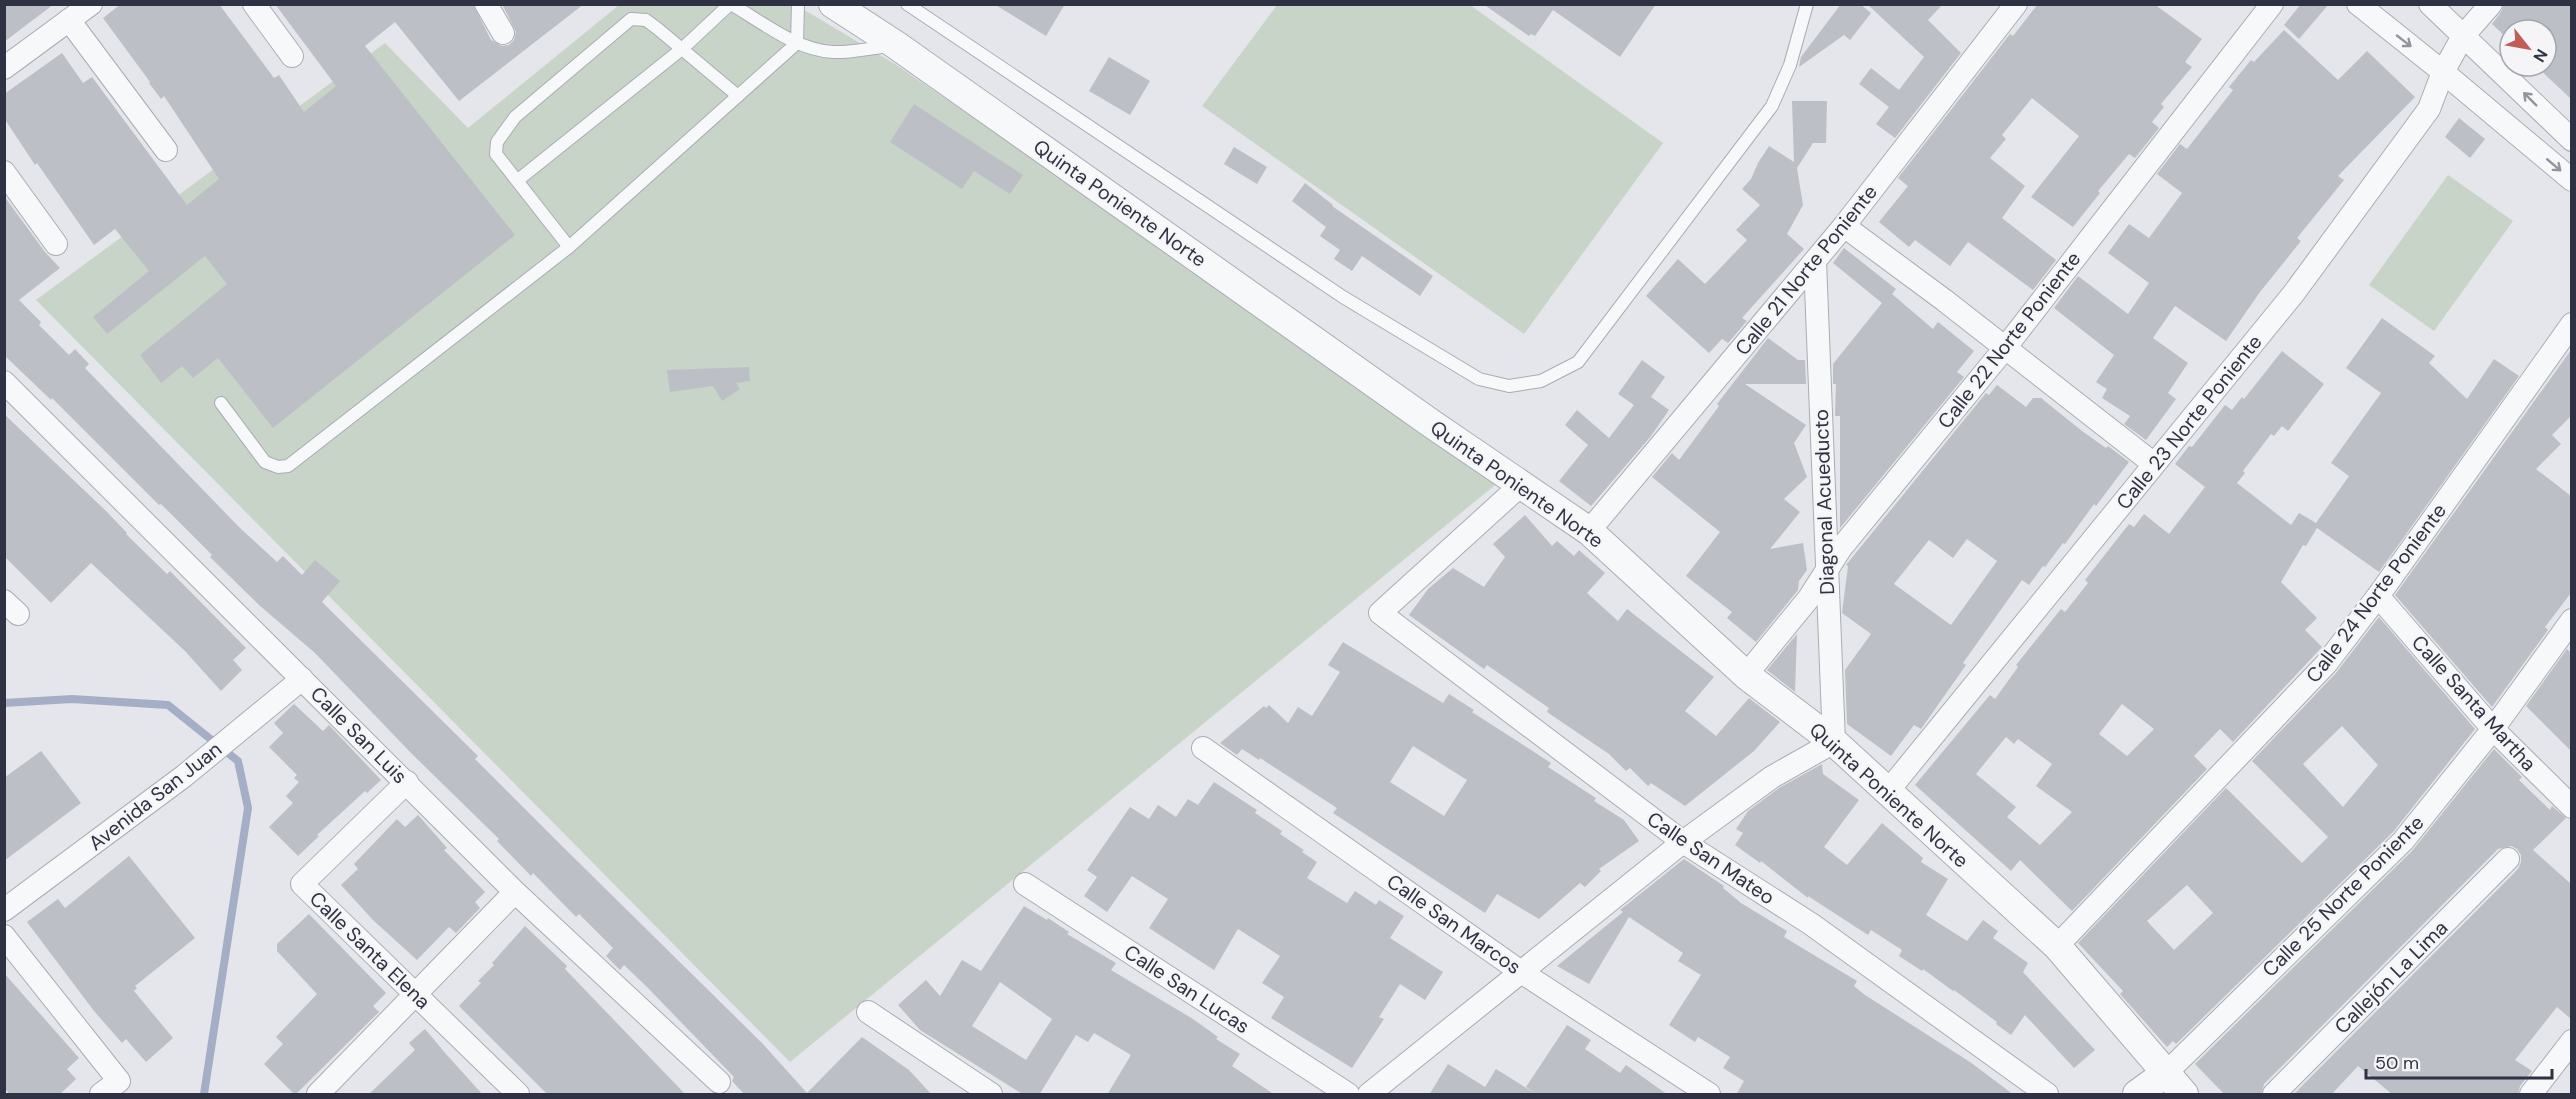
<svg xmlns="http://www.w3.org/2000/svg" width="2576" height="1099" font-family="'DM Sans',sans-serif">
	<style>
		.green { fill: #c8d4c7 }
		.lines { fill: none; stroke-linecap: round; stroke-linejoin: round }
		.stream { stroke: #a4aec7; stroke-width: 8 }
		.building { fill: #bdbfc7; fill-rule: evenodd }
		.service-casing { stroke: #aaacb5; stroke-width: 14 }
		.minor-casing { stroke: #aaacb5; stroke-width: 24 }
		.tertiary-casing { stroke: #aaacb5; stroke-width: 30 }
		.service { stroke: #f7f8fa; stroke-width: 12 }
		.minor { stroke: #f7f8fa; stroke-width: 22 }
		.tertiary { stroke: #f7f8fa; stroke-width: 28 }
		.oneway { stroke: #92959e }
		.labels { text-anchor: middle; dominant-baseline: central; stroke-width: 4.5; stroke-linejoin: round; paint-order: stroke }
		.street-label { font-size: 20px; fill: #2e3242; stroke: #f5f5f8 }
	</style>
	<rect width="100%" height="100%" fill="#e5e6eb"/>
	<!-- green -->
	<g class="green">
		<path d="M619,5H796L895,64L1500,481L790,1062L36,300L385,43L468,128Z"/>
		<path d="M1277,5H1470L1663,143L1524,334L1202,106Z"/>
		<path d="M2448,175L2513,221L2434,331L2369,285Z"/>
	</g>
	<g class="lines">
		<!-- stream -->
		<path class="stream" d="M4,703L72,699L168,705L238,761L248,808L204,1094"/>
	</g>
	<!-- building -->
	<g class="building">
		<path d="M4,4H54L4,42Z"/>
		<path d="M121,4H219L274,78L279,75L304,112L336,86L275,4H473L491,40L502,46L509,45L514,40L516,32L502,4H584L459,101L395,22L365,46L515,235L273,428L218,358L193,378L182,366L161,383L140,355L227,284L205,256L107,334L93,317L149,271L115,229L94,245L37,163L35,165L4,118V94L62,53L83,83L92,77L187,205L219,179L164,96L161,99L149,83L150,82L103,18Z"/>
		<path d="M994,4H1065L1046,36Z"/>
		<path d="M1483,4H1656L1620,57L1553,10L1535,36L1531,34L1529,36Z"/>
		<path d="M1841,4H1860L1871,13L1850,40L1844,35L1799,67L1801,57Z"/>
		<path d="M1867,4H1943L1928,20L1961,53L1895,138L1876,124L1889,107L1859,84L1871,68L1899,90L1924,57Z"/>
		<path d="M2038,4H2154L2202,39L2185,62L2192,67L2161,104L2164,107L2152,122L2159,128L2135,158L2129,154L2098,191L2100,193L2073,227L2031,197L2079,136L2032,98L2002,135L2006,139L1990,158L2025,186L2002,218L2056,260L2033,290L1968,242L1950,266L1915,240L1909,247L1879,222L1908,186L1898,178L2010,34L2013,36Z"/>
		<path d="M2301,4H2329L2299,39L2284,25Z"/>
		<path d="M2504,4H2571V99L2536,66H2546V30H2510V41L2492,24L2501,12Z"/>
		<path d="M2284,30L2338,80L2367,51L2415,97L2338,176L2344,180L2297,238L2301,241L2260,292L2226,341L2175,306L2153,338L2188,363L2168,393L2176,399L2146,440L2124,424L2130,416L2102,398L2107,389L2096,382L2114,355L2054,308L2078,276L2128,314L2149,283L2108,253L2129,224L2149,238L2182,193L2157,174L2180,144L2187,149L2233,90L2229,87L2251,60L2254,62Z"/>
		<path d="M1109,57L1150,81L1130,115L1089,91Z"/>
		<path d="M1792,101H1827L1826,143H1813L1797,168L1803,205L1787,234L1804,249L1742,318L1747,321L1728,343L1722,339L1709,353L1646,296L1678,259L1705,284L1747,240L1736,230L1760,205L1742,189L1751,179L1758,163L1769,146L1794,162Z"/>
		<path d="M914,104L1023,175L1010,194L974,171L962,189L890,142Z"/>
		<path d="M2459,118L2485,139L2470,158L2445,137Z"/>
		<path d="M1234,147L1267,167L1257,184L1224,164Z"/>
		<path d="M1305,183L1333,205L1332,206L1433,276L1420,296L1362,256L1352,271L1334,259L1340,250L1320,236L1326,227L1292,201Z"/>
		<path d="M4,196L45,252L60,268L19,300L41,322L39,325L69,355L75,349L89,364L85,368L239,527L277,562L283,556L302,575L315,560L340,581L322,602L478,756L475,759L562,846L762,1043L807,1093L862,1037L909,1070L932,1095L744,1094L732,1081L734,1077L647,987L624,965L620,970L606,956L613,948L579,914L576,917L533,873L531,876L497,841L499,839L412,754L315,653L259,605L210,557L212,555L161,504L159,505L52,398L51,400L4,355Z"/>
		<path d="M1844,248L1896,289L1892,294L1933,329L1938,322L1974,351L1957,372L1964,377L1840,528V416H1835L1836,384H1833V364L1882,303L1833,263Z"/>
		<path d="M2382,318L2435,356L2429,363L2467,399L2494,359L2519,376L2379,572L2317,528L2306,546L2303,545L2281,582L2317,618L2305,630L2322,647L2233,742L2220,729L2194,756L2207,769L2072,911L2020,860L2011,871L1915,785L1990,695L1995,699L2018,667L2016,665L2061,609L2065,612L2088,583L2085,580L2129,524L2134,527L2144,514L2169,534L2205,487L2175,464L2189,446L2192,447L2225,405L2232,410L2242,397L2244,399L2282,351L2324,384L2288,431L2282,426L2274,436L2271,434L2243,471L2245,473L2237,483L2291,525L2299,513L2316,523L2349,476L2331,463L2381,393L2346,368ZM2122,704L2154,729L2127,756L2099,734ZM2006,737L2014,744L2018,739L2052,764L2036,786L2072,812L2040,845L2007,817L2016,807L1976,774Z"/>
		<path d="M1768,338L1798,360H1805L1806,384H1745L1806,425L1794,443L1807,477L1784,499L1800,512L1770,549L1803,543L1807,570L1799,581L1798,590L1756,642L1727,618L1732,612L1686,576L1720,532L1652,477L1672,453L1679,460L1719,406L1717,404Z"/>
		<path d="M2571,350V416L2552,435L2561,444L2536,469L2571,496V593L2545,627L2548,630L2492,707L2395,595Z"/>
		<path d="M1642,360L1665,377L1651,397L1669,410L1651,436L1591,506L1559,481L1588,445L1565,425L1577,410L1609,438L1634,405L1618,394Z"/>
		<path d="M749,367L750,381L736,383L740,389L722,401L713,386L670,392L667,370Z"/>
		<path d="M1997,385L2026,407L2033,398H2041L2082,431L2106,448L2108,446L2129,462L2096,506L2094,504L2065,544L2063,543L2045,567L2043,566L2029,585L2022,580L1963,663L1966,665L1921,729L1914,725L1891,756L1847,724L1845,670L1871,634L1842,613L1848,566L1846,565L1986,393L1989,395ZM1967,539L1997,561L1951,625L1894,584L1929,540L1953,558Z"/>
		<path d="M4,414L106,511L127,533L126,534L167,574L170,571L246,648L233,660L242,670L221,691L185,651L91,563L51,603L4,556Z"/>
		<path d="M1525,515L1552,546L1557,541L1574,556L1579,550L1605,573L1587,593L1618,621L1627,609L1714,677L1685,711L1716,736L1749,698L1780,722L1754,751L1685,806L1651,783L1648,786L1630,768L1626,771L1609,754L1547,712L1549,708L1487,665L1484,669L1409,615L1428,589L1453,568L1484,587L1505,557L1493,544Z"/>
		<path d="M2379,617L2475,729L2393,832L2176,1044L2173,1041L2167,1047L2120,994L2123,991L2078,943L2226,788L2302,863L2328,837L2252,761L2336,673ZM2342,726L2378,765L2343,807L2303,764ZM2187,885L2213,913L2174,950L2147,921Z"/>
		<path d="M1797,634L1795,692L1767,670Z"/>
		<path d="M1343,642L1443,703L1449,694L1474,710L1472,712L1551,763L1548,767L1596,798L1594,801L1624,820L1639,841L1599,869L1601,871L1585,887L1580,883L1539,919L1497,894L1485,913L1333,813L1337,808L1260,758L1259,760L1242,749L1237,755L1220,743L1264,706L1266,708L1269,705L1288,723L1298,707L1312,716L1340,672L1328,665ZM1413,746L1467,780L1444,816L1390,782Z"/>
		<path d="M2567,649L2571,653V751L2526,706Z"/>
		<path d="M294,704L323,731L329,725L381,780L367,793L365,791L317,835L319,836L298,856L269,827L293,803L286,796L299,782L294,778L297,775L269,747L283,733L274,723Z"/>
		<path d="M2494,749L2522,777L2519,780L2550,810L2552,806L2566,818L2533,850L2571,884V1019L2557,1007L2515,1060L2532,1071L2520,1086L2518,1095H2393L2358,1066L2331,1095H2293L2518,869L2521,862V855L2517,849L2511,846L2498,849L2264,1084L2261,1095H2225L2195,1064L2412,851Z"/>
		<path d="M41,751L81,803L4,861V778Z"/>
		<path d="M1822,764L1823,774L1859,800L1824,847L1847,865L1882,823L1923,858L1921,862L1948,879L1926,915L1967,941L1983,920L1998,931L1993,938L2028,963L2023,972L2095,1050L2074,1068L2025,1015L2011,1035L1996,1024L1997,1022L1954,990L1953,991L1923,969L1922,971L1899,956L1902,950L1871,930L1868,935L1808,896V898L1761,861L1760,863L1735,845L1743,833L1736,829L1748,811L1779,788Z"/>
		<path d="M1214,782L1257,810L1255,813L1282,831L1280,834L1304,850L1302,852L1317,862L1307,878L1347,903L1355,891L1376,905L1379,900L1404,916L1390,938L1443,972L1425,1000L1400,984L1379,1017L1384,1019L1352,1068L1271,1018L1284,997L1262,983L1280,956L1238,929L1214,970L1149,928L1168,899L1132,876L1107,912L1084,896L1097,877L1087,870L1130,807L1149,819L1158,805L1176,817L1188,799L1198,805Z"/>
		<path d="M418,815L447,848L444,850L485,892L475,902L480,908L456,933L449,927L417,960L373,920L341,885L358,869L354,864L397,819L405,827Z"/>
		<path d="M129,856L195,938L135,986L137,988L134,991L173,1038L146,1062L126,1039L122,1043L94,1011L27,922L58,899L65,908Z"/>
		<path d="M1684,859L1724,886L1723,888L1741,903L1787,931L1784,937L1857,981L1854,986L1865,995L1970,1062L2014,1095H1736L1744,1081L1723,1068L1730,1057L1698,1037L1695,1042L1669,1025L1701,975L1678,961L1683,953L1629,917L1589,984L1557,966L1623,912L1620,910Z"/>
		<path d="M1024,906L1047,920L1048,918L1069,932L1067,934L1116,963L1111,970L1193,1019L1218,1037L1216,1039L1240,1054L1232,1066L1275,1095H1107L1131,1055L1094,1033L1088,1042L1076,1035L1039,1095H1024L920,1030L898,1005L926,980L940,996L962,960L981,971ZM1000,982L1052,1019L1026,1060L972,1026Z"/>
		<path d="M309,914L386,993L373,1006L379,1012L295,1095L264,1064L283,1044L276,1037L317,994L277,951V944Z"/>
		<path d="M525,926L567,966L565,969L686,1095H548L459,1006L481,983L478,981L494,965L492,963Z"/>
		<path d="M4,973L79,1058L67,1069L76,1079L59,1095H10L4,1087Z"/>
		<path d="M1567,1025L1591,1040L1585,1049L1620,1073L1626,1065L1668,1095H1429L1448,1064L1485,1087L1496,1069L1536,1094L1526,1087Z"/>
		<path d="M425,1029L446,1054L483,1095H368L415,1050L409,1043Z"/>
	</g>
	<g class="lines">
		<!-- service casing -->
		<g class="service-casing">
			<g id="service">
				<path d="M731,4C762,22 796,50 833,52C851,53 871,48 889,46"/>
				<path d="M907,4L1343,297L1479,379L1509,386L1541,381L1578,362L1772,106L1790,65L1807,4"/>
				<path d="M518,180L683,48L730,4"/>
				<path d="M569,247L496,154L497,142L515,117L631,19L646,20L658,29L738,96"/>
				<path d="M221,403L265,462L278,467L288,466L569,247L797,43L798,4"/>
			</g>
		</g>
		<!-- minor casing -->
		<g class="minor-casing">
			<g id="minor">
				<path d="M254,4L292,56"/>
				<path d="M486,4L503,33"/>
				<path d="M2358,4L2443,72L2572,180"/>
				<path d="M2430,4L2572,140"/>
				<path d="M69,20L166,150"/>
				<path d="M4,68L91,4"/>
				<path d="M4,172L56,244"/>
				<path d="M1844,226L1944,300L2154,464"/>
				<path d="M4,382L515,892L719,1082"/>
				<path d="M1522,484L1380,613L1683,842L1811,924L2047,1094"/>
				<path d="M1589,531L1844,226L2016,4"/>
				<path d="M2378,596L2493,729L2572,807"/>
				<path d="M4,601L18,614"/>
				<path d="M1746,675L1809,598L1841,548L2005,348L2272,4"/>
				<path d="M1203,748L1521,972L1709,1094"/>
				<path d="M407,782L302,884L518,1094"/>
				<path d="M1888,791L2294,293L2429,109L2443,72L2463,36L2491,4"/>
				<path d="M1025,884L1348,1094"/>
				<path d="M4,910L184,776L302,679"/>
				<path d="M4,936L119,1081L101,1094"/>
				<path d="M2057,946L2326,664L2378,596L2572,324"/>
				<path d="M868,1012L991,1094"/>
				<path d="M2166,1073L2403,841L2493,729L2572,620"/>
				<path d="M318,1094L515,892"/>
				<path d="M1369,1094L1683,842L1772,777L1834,742L1815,261"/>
				<path d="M2274,1094L2508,859"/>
				<path d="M2531,1094L2572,1041"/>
			</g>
		</g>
		<!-- tertiary casing -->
		<g class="tertiary-casing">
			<g id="tertiary">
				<path d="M833,4L896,45L1432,424L1589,531L1746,675L1834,742L2057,946L2184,1094"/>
				<path d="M2137,1094L2166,1073"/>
			</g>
		</g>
		<!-- service -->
		<use href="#service" class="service"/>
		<!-- minor -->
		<use href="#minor" class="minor"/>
		<!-- tertiary -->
		<use href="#tertiary" class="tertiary"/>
	</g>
	<!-- one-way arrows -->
	<defs><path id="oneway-shaft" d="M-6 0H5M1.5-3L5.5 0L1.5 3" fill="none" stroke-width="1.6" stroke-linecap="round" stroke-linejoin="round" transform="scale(1.5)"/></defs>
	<g class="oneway">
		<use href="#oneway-shaft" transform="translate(2404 41) rotate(38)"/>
		<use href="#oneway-shaft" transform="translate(2530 99) rotate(-135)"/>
		<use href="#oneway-shaft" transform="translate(2554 165) rotate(40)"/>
	</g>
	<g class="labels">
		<!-- street labels -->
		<g class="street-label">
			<text transform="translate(1120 203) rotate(35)">Quinta Poniente Norte</text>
			<text transform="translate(1806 270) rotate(-51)">Calle 21 Norte Poniente</text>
			<text transform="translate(2009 340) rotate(-52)">Calle 22 Norte Poniente</text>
			<text transform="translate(2189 422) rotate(-51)">Calle 23 Norte Poniente</text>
			<text transform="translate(1517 484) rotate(35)">Quinta Poniente Norte</text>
			<text transform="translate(1824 502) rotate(-92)">Diagonal Acueducto</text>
			<text transform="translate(2376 593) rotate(-53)">Calle 24 Norte Poniente</text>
			<text transform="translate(2474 703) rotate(48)">Calle Santa Martha</text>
			<text transform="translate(359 735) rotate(45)">Calle San Luis</text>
			<text transform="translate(1889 795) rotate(42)">Quinta Poniente Norte</text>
			<text transform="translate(155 796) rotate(-38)">Avenida San Juan</text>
			<text transform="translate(1711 858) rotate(34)">Calle San Mateo</text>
			<text transform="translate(2343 896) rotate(-45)">Calle 25 Norte Poniente</text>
			<text transform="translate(1454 924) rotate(35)">Calle San Marcos</text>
			<text transform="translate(370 950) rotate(44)">Calle Santa Elena</text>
			<text transform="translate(2391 977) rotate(-45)">Callejón La Lima</text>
			<text transform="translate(1187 989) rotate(33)">Calle San Lucas</text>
		</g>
	</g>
	<!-- border -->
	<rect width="2576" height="1099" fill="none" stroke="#2e3242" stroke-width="12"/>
	<!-- north arrow -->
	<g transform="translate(2528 48) rotate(121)"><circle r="28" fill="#f5f5f8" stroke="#a5a7af" stroke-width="1.5"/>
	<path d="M0-4.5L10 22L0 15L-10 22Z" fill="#c15d59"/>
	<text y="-9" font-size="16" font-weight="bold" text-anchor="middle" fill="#2e3242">N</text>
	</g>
	<!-- scale -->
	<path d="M2366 1069v9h186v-9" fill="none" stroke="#2e3242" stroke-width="3"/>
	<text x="2375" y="1069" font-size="18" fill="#2e3242" stroke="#f5f5f8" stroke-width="4.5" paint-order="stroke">50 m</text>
</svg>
